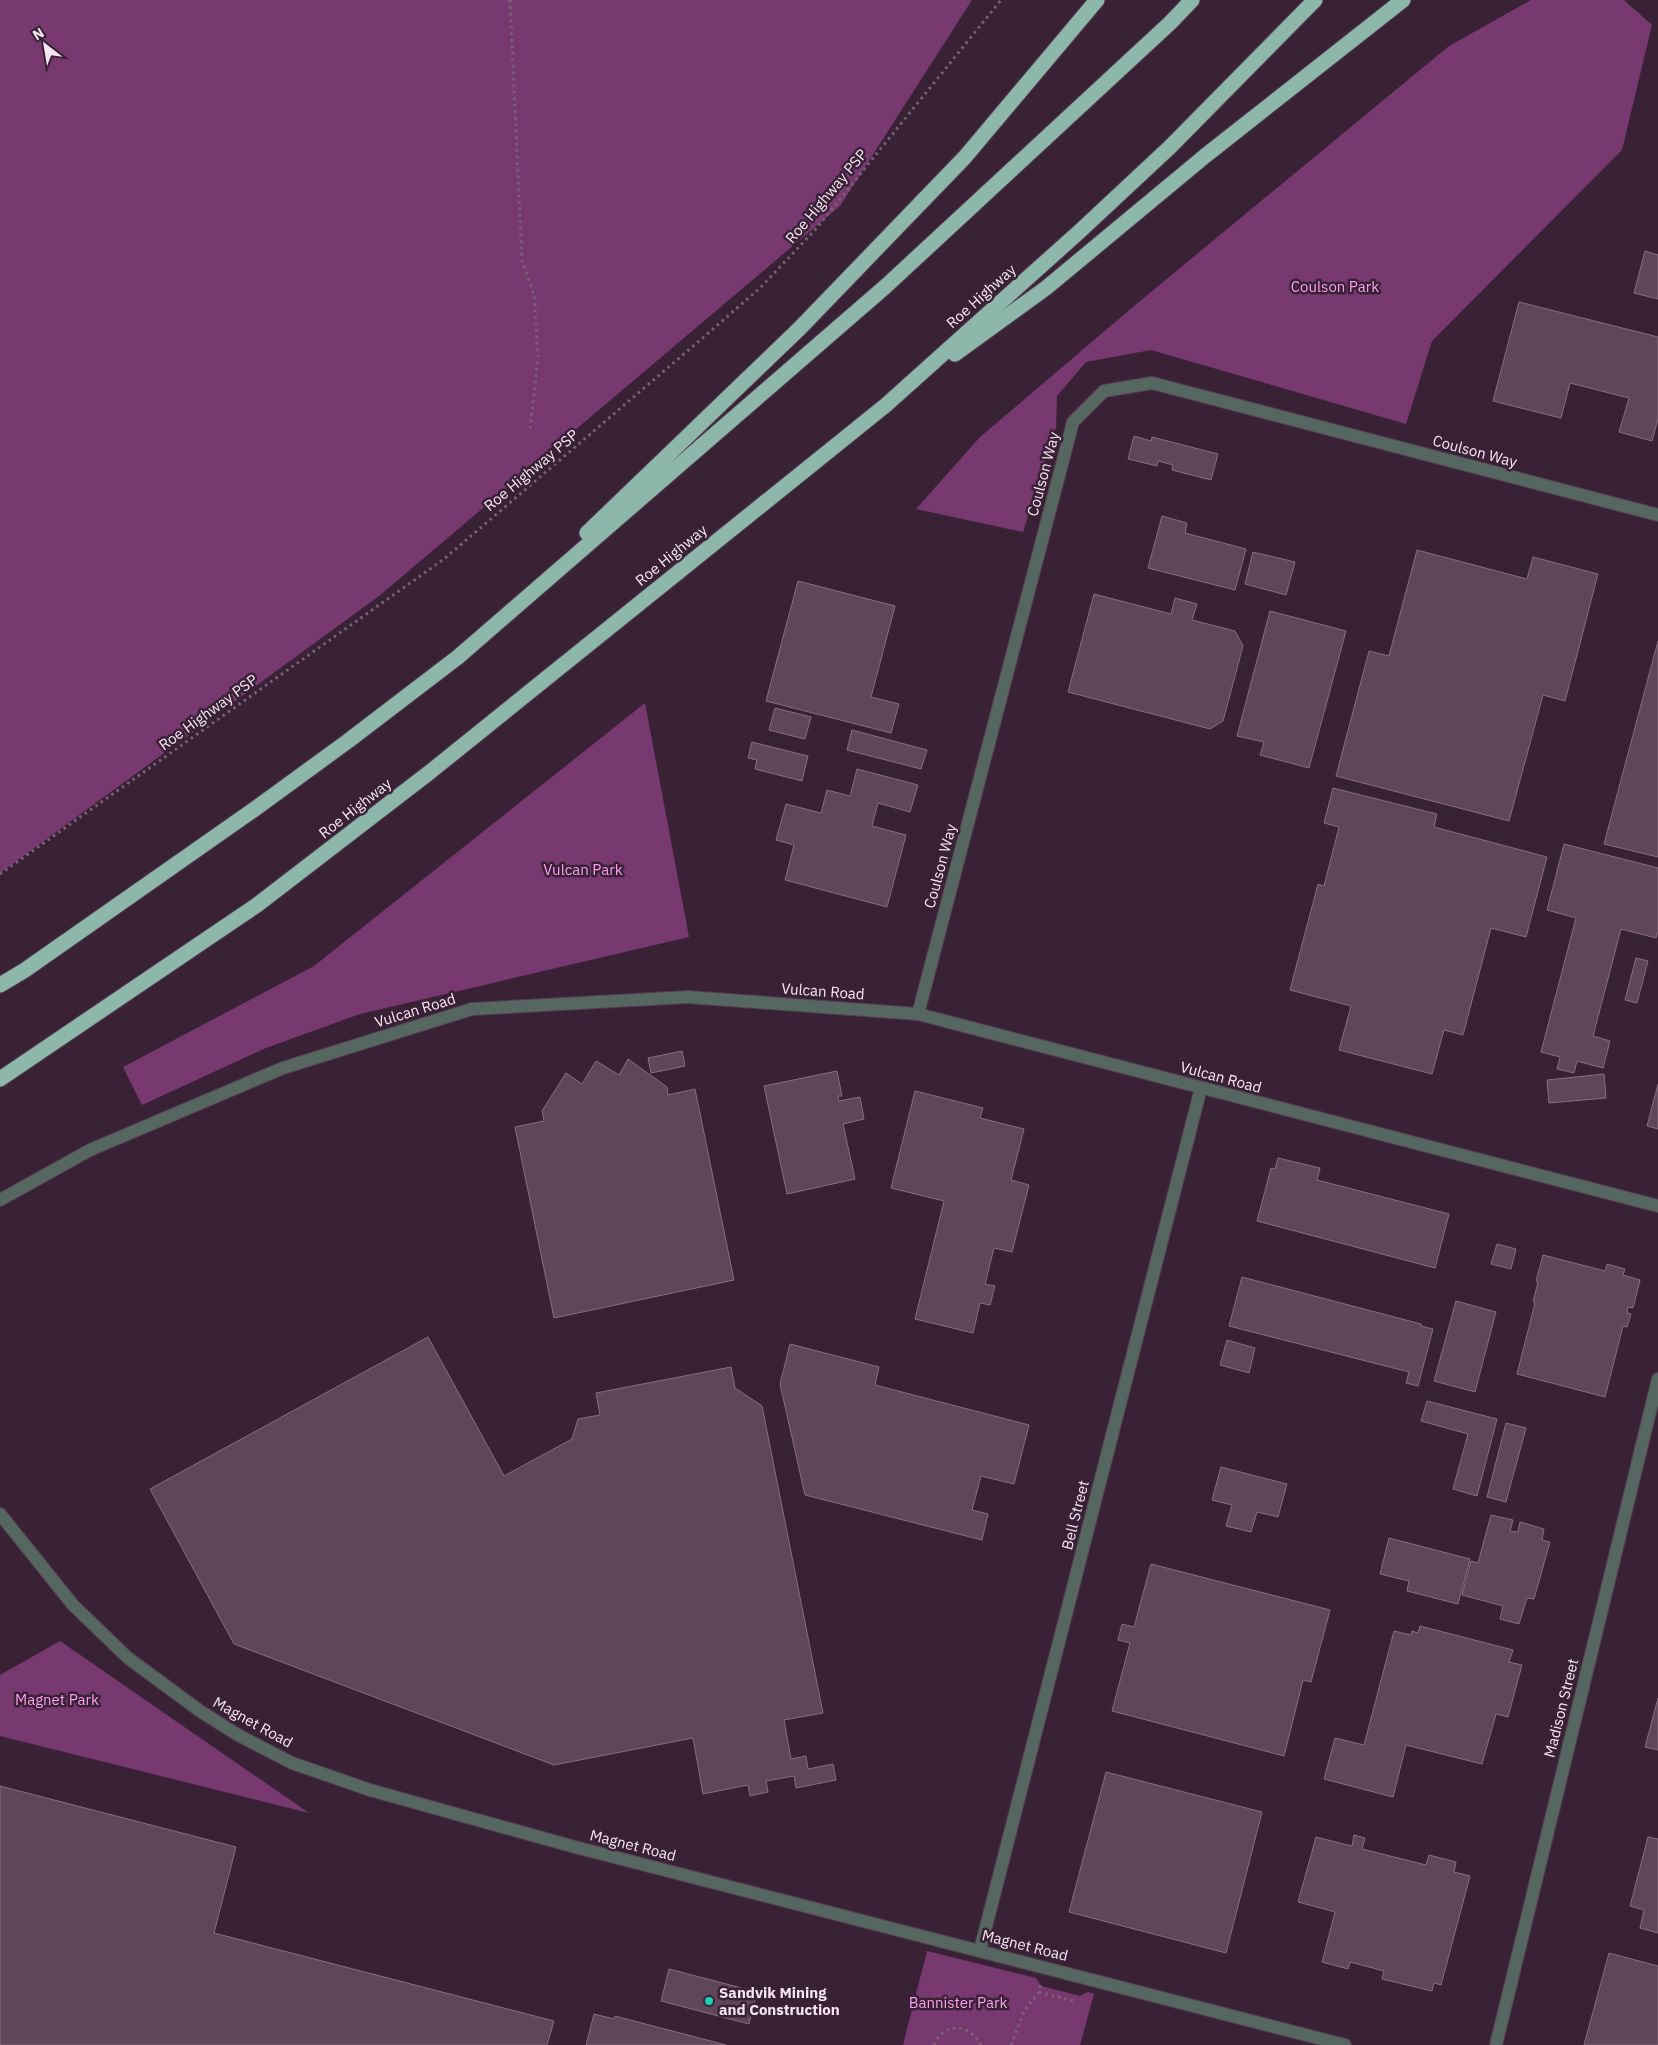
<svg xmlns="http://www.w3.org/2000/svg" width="1658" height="2045" font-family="'IBM Plex Sans',sans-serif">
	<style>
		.green { fill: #783971 }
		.building { fill: #5f465b; stroke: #896d84 }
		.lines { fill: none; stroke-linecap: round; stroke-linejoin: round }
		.minor-casing { stroke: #543e51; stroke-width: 14 }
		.highway-casing { stroke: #543e51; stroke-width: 17 }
		.path { stroke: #786374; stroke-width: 3; stroke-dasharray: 2.5 4; stroke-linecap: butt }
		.minor { stroke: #566661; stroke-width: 12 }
		.highway { stroke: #8eb7ab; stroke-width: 15 }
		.poi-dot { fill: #17d5b3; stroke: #3a2236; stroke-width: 2 }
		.labels { text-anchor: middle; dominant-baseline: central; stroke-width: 5; stroke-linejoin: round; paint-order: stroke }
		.street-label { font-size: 15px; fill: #f7e7f4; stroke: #3a2236 }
		.park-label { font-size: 15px; fill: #fe9ef1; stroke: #3a2236 }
		.poi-label { font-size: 15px; font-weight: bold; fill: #f7e7f4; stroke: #3a2236; text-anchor: start }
	</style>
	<rect width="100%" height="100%" fill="#3a2236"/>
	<!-- green -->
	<g class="green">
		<path d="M0,0H972L840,206L379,596L0,873Z"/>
		<path d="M1531,0H1624L1652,25L1622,150L1432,341L1406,424L1151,350L1086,362L1057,396L1056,427L1023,532L916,509L980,437L1134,306L1449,46Z"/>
		<path d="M645,703L689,937L360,1014L266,1048L142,1105L123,1067L314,966Z"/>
		<path d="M60,1641L309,1813L0,1736V1675Z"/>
		<path d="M927,1951L1036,1978L1041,1986L1080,1996L1088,1992L1094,1994L1080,2045H903Z"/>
	</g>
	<!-- building -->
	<g class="building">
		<path d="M1645,251L1658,255V299L1634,293Z"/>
		<path d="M1519,302L1658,337V419L1652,441L1619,432L1629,398L1570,383L1561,418L1493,401Z"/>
		<path d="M1134,436L1151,441L1152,437L1218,454L1211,480L1172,470L1173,465L1158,461L1157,466L1128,459Z"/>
		<path d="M1162,516L1187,523L1185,533L1246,549L1235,590L1148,568Z"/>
		<path d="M1417,550L1527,579L1533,557L1598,574L1565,701L1543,695L1509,821L1336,776L1369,651L1389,656Z"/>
		<path d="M1253,552L1295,562L1286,595L1245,584Z"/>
		<path d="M798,581L895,606L871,697L899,704L891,733L766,701Z"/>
		<path d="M1094,594L1171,614L1175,598L1197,604L1192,620L1235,631L1243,646L1223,721L1210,729L1068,692Z"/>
		<path d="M1270,611L1346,631L1309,768L1260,755L1264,742L1237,736Z"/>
		<path d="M1658,641V857L1604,844Z"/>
		<path d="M775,708L811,717L805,739L769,730Z"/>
		<path d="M852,730L927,750L921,769L847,750Z"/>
		<path d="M752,742L808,756L802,781L755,769L757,760L748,758Z"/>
		<path d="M857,769L918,785L910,812L878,803L872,826L906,835L887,907L785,880L794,845L776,840L786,804L821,813L827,790L850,796Z"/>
		<path d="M1333,788L1437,814L1434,827L1547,857L1526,937L1491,928L1463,1035L1444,1030L1432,1074L1339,1050L1351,1006L1290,990L1318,884L1324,886L1339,827L1324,823Z"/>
		<path d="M1564,844L1658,868V931L1656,938L1621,929L1593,1036L1610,1041L1603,1068L1577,1061L1574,1073L1557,1069L1560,1057L1541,1052L1576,918L1547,910Z"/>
		<path d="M1636,958L1648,961L1637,1003L1625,1000Z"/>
		<path d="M682,1051L685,1066L651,1073L648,1058Z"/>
		<path d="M628,1059L667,1087L668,1095L695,1089L734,1280L554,1318L515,1127L544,1121L542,1111L566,1073L582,1084L596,1061L619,1075Z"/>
		<path d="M837,1071L842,1096H838L839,1101L860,1097L864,1119L843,1124L855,1179L787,1194L764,1086Z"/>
		<path d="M1604,1074L1606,1098L1549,1103L1547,1080Z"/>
		<path d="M1658,1084V1129L1647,1126Z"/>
		<path d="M915,1091L983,1108L980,1118L1024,1129L1011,1180L1029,1185L1012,1252L994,1248L985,1284L995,1286L990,1305L980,1303L973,1333L915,1319L944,1201L891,1188Z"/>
		<path d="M1278,1158L1320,1168L1317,1180L1449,1214L1435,1268L1257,1221L1271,1168L1275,1169Z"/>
		<path d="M1497,1244L1516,1249L1511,1269L1491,1264Z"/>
		<path d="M1543,1255L1605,1271L1607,1264L1625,1269L1623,1275L1640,1280L1633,1308L1628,1307L1627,1313L1631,1314L1627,1327L1623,1326L1605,1397L1517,1374L1535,1303L1533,1302L1538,1282L1536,1281Z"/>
		<path d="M1242,1277L1421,1324V1326L1433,1329L1418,1386L1406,1383L1409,1372L1229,1326Z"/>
		<path d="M1456,1301L1496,1312L1475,1392L1434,1381Z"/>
		<path d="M428,1337L504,1476L572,1439L578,1419L600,1415L596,1393L731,1367L735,1388L762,1406L823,1713L784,1720L791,1759L806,1756L808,1769L833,1764L836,1780L796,1788L794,1776L766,1781L768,1792L750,1796L748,1785L703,1794L693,1738L554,1765L234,1644L150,1489Z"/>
		<path d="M1227,1340L1255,1348L1249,1373L1220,1365Z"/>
		<path d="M790,1344L879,1367L875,1385L1029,1425L1014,1484L981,1476L972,1510L988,1514L982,1540L805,1495L780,1384Z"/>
		<path d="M1427,1401L1497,1419L1477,1496L1453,1489L1468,1434L1421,1421Z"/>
		<path d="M1506,1423L1526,1428L1506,1502L1487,1497Z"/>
		<path d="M1221,1467L1287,1484L1278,1517L1257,1512L1251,1532L1226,1526L1232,1505L1212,1500Z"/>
		<path d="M1491,1515L1513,1520L1510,1531L1518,1532L1520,1522L1544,1529L1542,1540L1550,1542L1534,1599L1527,1598L1519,1624L1500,1619L1503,1606L1462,1595L1471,1561L1478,1563Z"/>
		<path d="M1389,1538L1470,1559L1458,1604L1407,1591L1409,1581L1380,1574Z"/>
		<path d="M1151,1564L1330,1610L1311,1682L1303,1680L1284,1756L1112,1711L1130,1643L1118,1640L1122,1624L1134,1627Z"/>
		<path d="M1420,1626L1513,1650L1509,1662L1522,1665L1508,1717L1496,1714L1482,1764L1406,1745L1393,1797L1324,1779L1335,1738L1364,1745L1394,1631L1411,1635L1412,1631L1418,1633Z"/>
		<path d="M1658,1698V1750L1645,1747Z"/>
		<path d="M1106,1772L1262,1812L1226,1953L1069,1912Z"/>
		<path d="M0,1786L236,1847L214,1933L554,2021L547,2045H0Z"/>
		<path d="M1354,1835L1365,1838L1362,1849L1426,1865L1429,1855L1456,1862L1454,1872L1470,1876L1441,1985L1434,1983L1432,1991L1382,1979L1384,1971L1350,1962L1348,1969L1322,1962L1335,1912L1298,1902L1316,1837L1352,1846Z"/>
		<path d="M1648,1837L1658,1839V1933L1640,1928L1644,1910L1630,1906Z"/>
		<path d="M1609,1953L1658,1966V2045H1584Z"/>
		<path d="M669,1969L757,1992L749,2024L661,2001Z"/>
		<path d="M594,2014L614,2019L615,2016L726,2045H586Z"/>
	</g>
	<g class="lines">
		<!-- minor casing -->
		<g class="minor-casing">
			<g id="minor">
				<path d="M918,1014L1073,422L1104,391L1152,383L1658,515"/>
				<path d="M0,1200L90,1150L283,1068L472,1009L688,997L918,1014L1658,1206"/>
				<path d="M0,1514L73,1605L128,1658L200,1711L238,1735L292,1763L370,1790L575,1847L1345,2045"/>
				<path d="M980,1950L1201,1088"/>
				<path d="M1496,2045L1658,1379"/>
			</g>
		</g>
		<!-- highway casing -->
		<g class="highway-casing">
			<g id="highway">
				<path d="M955,354L1046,288L1205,156L1403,0"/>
				<path d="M587,533L800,328L965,157L1097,0"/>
				<path d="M0,985L25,970L252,811L348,741L458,657L886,286L1170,23L1192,0"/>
				<path d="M0,1079L257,905L430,772L886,405L1080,231L1170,147L1315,0"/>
			</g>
		</g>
		<!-- path -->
		<g class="path">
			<path d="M510,0L522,260L534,295L538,357L530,430"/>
			<path d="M0,874L444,559L705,336L760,288L815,230L1001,0"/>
			<path d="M1039,1992L1074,2001"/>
			<path d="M934,2045C944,2021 970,2024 981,2045"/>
			<path d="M1011,2045L1024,2011L1039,1992L1041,1982"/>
		</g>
		<!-- minor -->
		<use href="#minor" class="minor"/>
		<!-- highway -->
		<use href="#highway" class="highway"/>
	</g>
	<!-- markers -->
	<circle class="poi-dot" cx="709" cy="2001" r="5"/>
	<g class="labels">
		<!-- street labels -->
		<g class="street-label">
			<text transform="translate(826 196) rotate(-50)">Roe Highway PSP</text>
			<text transform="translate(981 296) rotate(-42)">Roe Highway</text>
			<text transform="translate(1475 451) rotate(15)">Coulson Way</text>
			<text transform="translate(531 470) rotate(-40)">Roe Highway PSP</text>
			<text transform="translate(1043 474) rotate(-75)">Coulson Way</text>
			<text transform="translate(671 555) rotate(-39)">Roe Highway</text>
			<text transform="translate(208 712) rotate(-36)">Roe Highway PSP</text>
			<text transform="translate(355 808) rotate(-38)">Roe Highway</text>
			<text transform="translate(940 866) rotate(-75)">Coulson Way</text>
			<text transform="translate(823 991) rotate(4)">Vulcan Road</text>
			<text transform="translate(415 1010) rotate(-17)">Vulcan Road</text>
			<text transform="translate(1221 1077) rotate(15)">Vulcan Road</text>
			<text transform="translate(1075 1515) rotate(-76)">Bell Street</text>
			<text transform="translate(1561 1708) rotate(-76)">Madison Street</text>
			<text transform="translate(253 1722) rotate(29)">Magnet Road</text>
			<text transform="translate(633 1845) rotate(14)">Magnet Road</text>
			<text transform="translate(1025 1945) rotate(14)">Magnet Road</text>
		</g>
		<!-- park labels -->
		<g class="park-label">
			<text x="1335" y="286">Coulson Park</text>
			<text x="583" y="869">Vulcan Park</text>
			<text x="57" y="1699">Magnet Park</text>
			<text x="958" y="2002">Bannister Park</text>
		</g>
		<!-- poi labels -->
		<g class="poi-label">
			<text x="719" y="1992">Sandvik Mining<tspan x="719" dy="17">and Construction</tspan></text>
		</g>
	</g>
	<!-- north arrow -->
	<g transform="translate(45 45) rotate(329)" stroke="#3a2236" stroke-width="4" paint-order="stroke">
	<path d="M0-4L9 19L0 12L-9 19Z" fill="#f7e7f4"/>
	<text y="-8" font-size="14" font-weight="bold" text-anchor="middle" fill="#f7e7f4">N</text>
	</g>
</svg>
